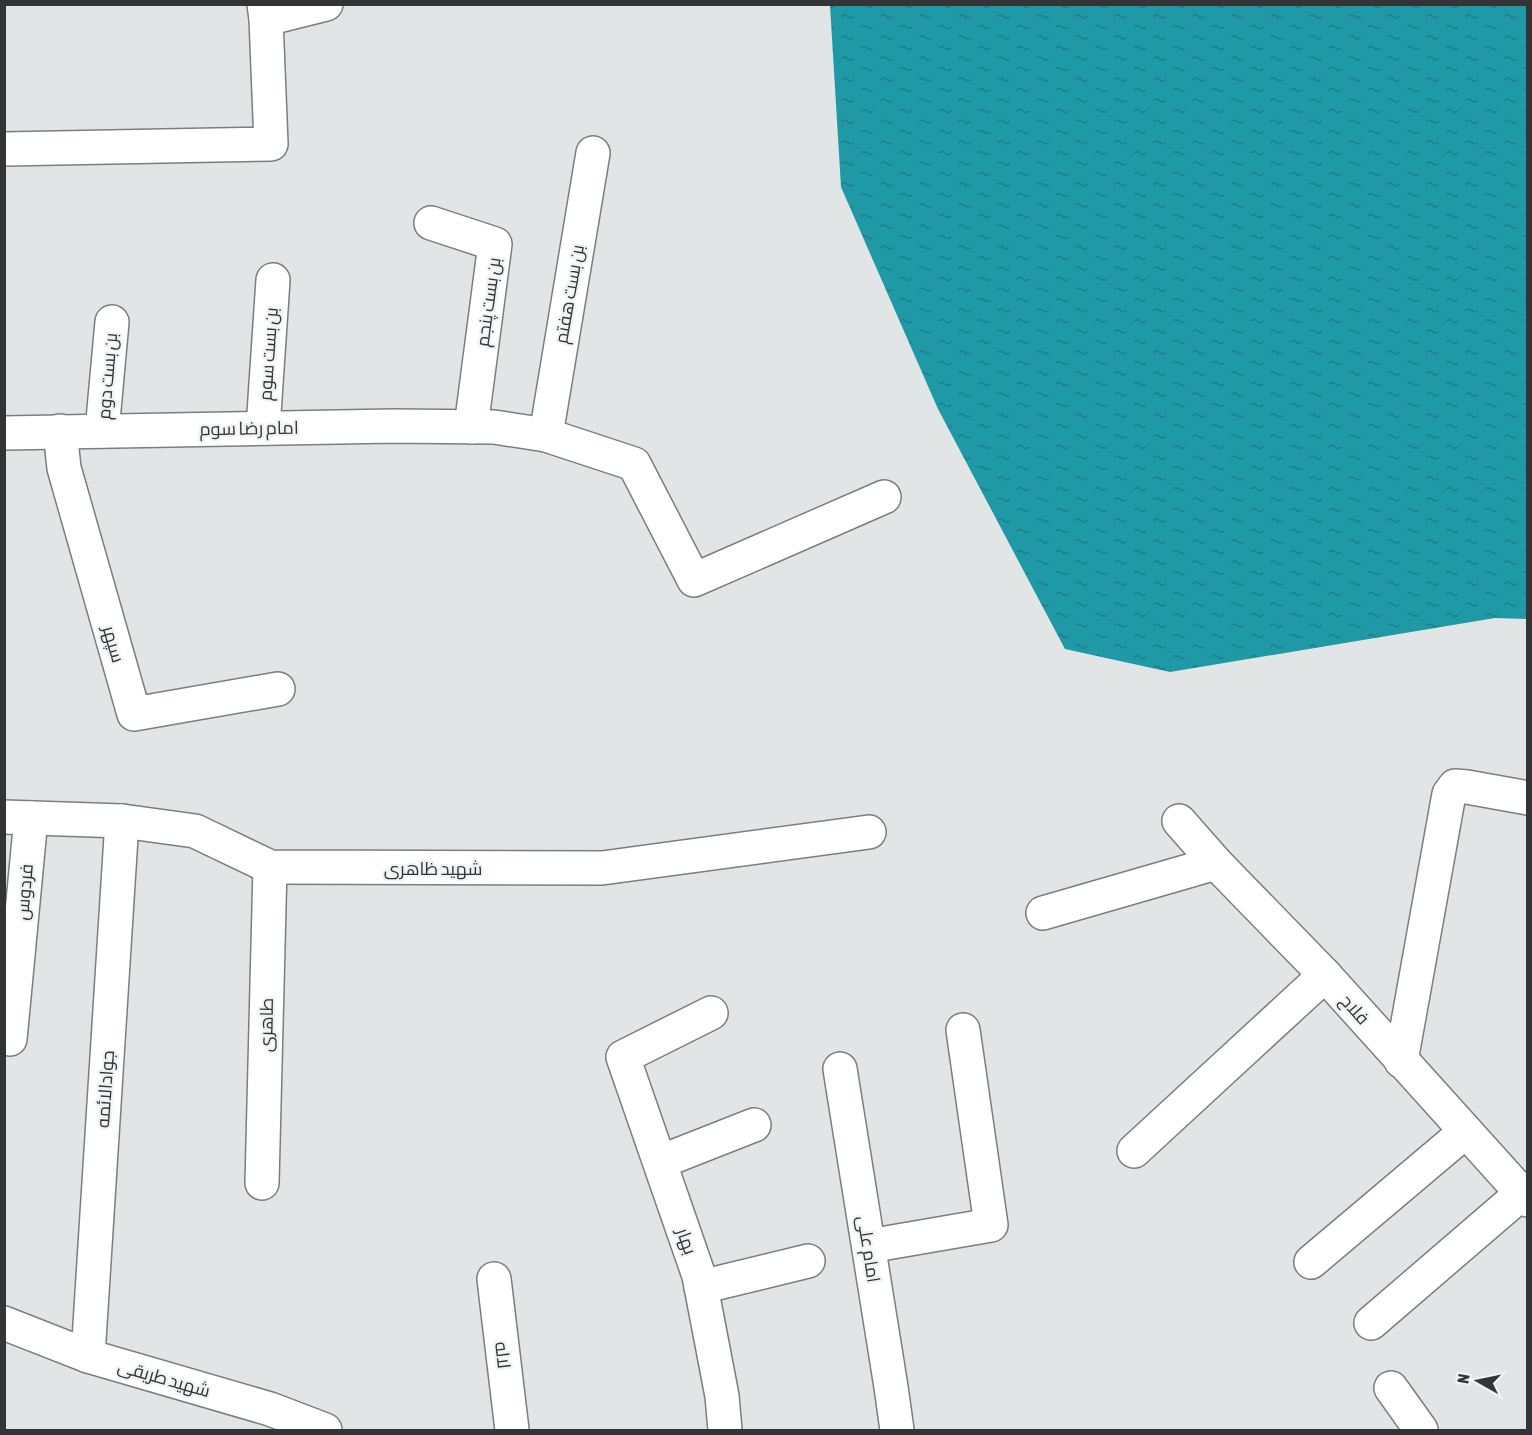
<svg xmlns="http://www.w3.org/2000/svg" width="1532" height="1435" font-family="'Asap Condensed',Cairo,sans-serif">
	<style>
		.water { fill: url(#water-ripples) }
		.lines { fill: none; stroke-linecap: round; stroke-linejoin: round }
		.minor-casing { stroke: #7b7e7f; stroke-width: 36 }
		.minor { stroke: #fff; stroke-width: 33 }
		.labels { text-anchor: middle; dominant-baseline: central; stroke-width: 4.5; stroke-linejoin: round; paint-order: stroke }
		.street-label { font-size: 18px; fill: #333435; stroke: #eef3f3 }
	</style>
	<defs>
		<pattern id="water-ripples" width="26" height="14" patternUnits="userSpaceOnUse" patternTransform="scale(1.5)"><rect width="26" height="14" fill="#1f99a6"/><path d="M2 4q2-2 4 0t4 0M15 11q2-2 4 0t4 0" fill="none" stroke="#1c7e88"/></pattern>
	</defs>
	<rect width="100%" height="100%" fill="#e1e5e6"/>
	<!-- water -->
	<path class="water" d="M830,5H1527V619L1495,618L1170,672L1065,649L938,409L841,187Z"/>
	<g class="lines">
		<!-- minor casing -->
		<g class="minor-casing">
			<g id="minor">
				<path d="M264,4L266,19L326,4"/>
				<path d="M4,149L271,144L266,19"/>
				<path d="M431,223L495,244L471,427"/>
				<path d="M263,428L273,280"/>
				<path d="M60,431L64,468L134,714L278,689"/>
				<path d="M102,431L112,322"/>
				<path d="M4,433L394,426L494,427L546,435L634,464L694,580L884,497"/>
				<path d="M546,435L593,153"/>
				<path d="M4,817L122,821L195,831L270,867L602,868L869,832"/>
				<path d="M1179,821L1216,863L1325,975L1528,1200"/>
				<path d="M1043,913L1216,863"/>
				<path d="M711,1013L623,1057L699,1276L722,1396L725,1430"/>
				<path d="M10,1039L31,818"/>
				<path d="M1401,1061L1449,794L1455,786L1467,787L1528,798"/>
				<path d="M840,1069L891,1387L897,1430"/>
				<path d="M1134,1151L1325,975"/>
				<path d="M660,1162L754,1125"/>
				<path d="M262,1183L270,867"/>
				<path d="M869,1246L991,1225L963,1030"/>
				<path d="M1311,1262L1465,1132"/>
				<path d="M494,1279L512,1430"/>
				<path d="M701,1287L808,1261"/>
				<path d="M4,1323L88,1356L270,1409L325,1430"/>
				<path d="M1371,1323L1521,1194"/>
				<path d="M88,1356L122,821"/>
				<path d="M1391,1388L1421,1430"/>
			</g>
		</g>
		<!-- minor -->
		<use href="#minor" class="minor"/>
	</g>
	<g class="labels">
		<!-- street labels -->
		<g class="street-label">
			<text transform="translate(569 294) rotate(-80)">بن بست هفتم</text>
			<text transform="translate(488 302) rotate(-82)">بن بست پنجم</text>
			<text transform="translate(268 354) rotate(-86)">بن بست سوم</text>
			<text transform="translate(107 376) rotate(-85)">بن بست دوم</text>
			<text transform="translate(249 428) rotate(-1)">امام رضا سوم</text>
			<text transform="translate(114 644) rotate(74)">سپهر</text>
			<text x="433" y="868">شهید ظاهری</text>
			<text transform="translate(24 892) rotate(-85)">فردوس</text>
			<text transform="translate(1355 1009) rotate(48)">فلاح</text>
			<text transform="translate(266 1025) rotate(-89)">طاهری</text>
			<text transform="translate(105 1089) rotate(-86)">جوادالائمه</text>
			<text transform="translate(687 1241) rotate(71)">بهار</text>
			<text transform="translate(869 1249) rotate(81)">امام علی</text>
			<text transform="translate(503 1355) rotate(83)">لاله</text>
			<text transform="translate(164 1378) rotate(16)">شهید طریقی</text>
		</g>
	</g>
	<!-- border -->
	<rect width="1532" height="1435" fill="none" stroke="#333435" stroke-width="12"/>
	<!-- north arrow -->
	<g transform="translate(1478 1381) rotate(279)" stroke="#eef3f3" stroke-width="4.5" paint-order="stroke">
	<path d="M0-4.5L10 22L0 15L-10 22Z" fill="#333435"/>
	<text y="-9" font-size="16" font-weight="bold" text-anchor="middle" fill="#333435">N</text>
	</g>
</svg>
